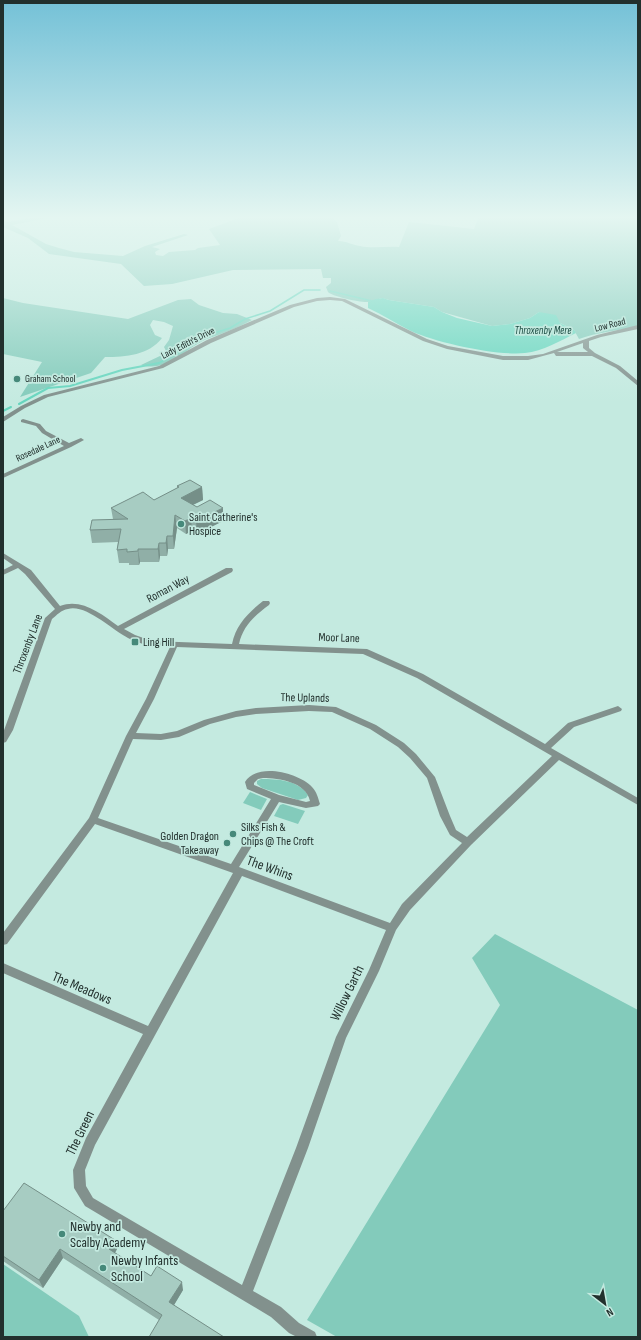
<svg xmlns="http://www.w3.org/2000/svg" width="641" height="1340" font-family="'Sofia Sans Condensed',sans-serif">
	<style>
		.green { fill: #83cbbb }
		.water { fill: #66d5be }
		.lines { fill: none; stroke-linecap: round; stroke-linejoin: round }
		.stream-far1 { stroke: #66d5be; stroke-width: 1.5 }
		.stream { stroke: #66d5be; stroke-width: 2 }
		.minor { fill: #82918d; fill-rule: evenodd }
		.wall { fill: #90afa7 }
		.shaded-wall { fill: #758f88 }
		.building { fill: #a7ccc2; stroke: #758f88 }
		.poi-dot { fill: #46897a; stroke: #c4eae0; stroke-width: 1.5 }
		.labels { text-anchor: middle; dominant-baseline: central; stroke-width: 3.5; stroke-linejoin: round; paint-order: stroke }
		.far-street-label { font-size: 10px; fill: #22302d; stroke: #c4eae0 }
		.far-poi-label { font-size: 10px; fill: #22302d; stroke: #c4eae0; text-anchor: start }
		.far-water-label { font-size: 11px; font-style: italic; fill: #1c4c43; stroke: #c4eae0 }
		.poi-label { font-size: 12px; fill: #22302d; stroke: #c4eae0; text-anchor: start }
		.street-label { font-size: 12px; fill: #22302d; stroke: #c4eae0 }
		.near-street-label { font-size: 14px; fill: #22302d; stroke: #c4eae0 }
		.near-poi-label { font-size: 14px; fill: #22302d; stroke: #c4eae0; text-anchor: start }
	</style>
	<rect width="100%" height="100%" fill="#c4eae0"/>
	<!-- green -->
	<g class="green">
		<path d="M43,216H58L12,225L46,244L59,248L74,252L123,256L145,246L184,234L188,235L152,247L160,249L155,252L156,255L163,256L169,252L195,250L198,248L220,245L209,229L244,216H331L337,222L341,236L338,241C347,241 352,245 360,246C373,249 386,246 399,247L409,222L474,229L479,216H638V326C618,331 597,332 579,339L574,330L539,312L530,318L510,324L492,326L442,312L434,307L389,300C378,296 378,301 368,302C362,303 331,296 328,292L326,287L331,283V278H323L321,269L233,270L172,284L144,286L121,264L49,254L28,238L3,227V221L8,222Z"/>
		<path d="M3,298L23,303L128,319L178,300L191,299L199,305L223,313L237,314L252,320C238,328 223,333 207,339C185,348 167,373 141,365L162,355L166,351L164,347L169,340L173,326L164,322L153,320L150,325L155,335L162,338C149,355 126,357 105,357L91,373L20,397L42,362L3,354Z"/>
		<path d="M261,779C278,779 298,780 308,795L306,798L298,800L262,788L257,784V781Z"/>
		<path d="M250,792L267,799L261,810L243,803Z"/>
		<path d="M283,804L305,811L298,824L274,816L280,805Z"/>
		<path d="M495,934L638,1010V1337H337L307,1320L500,1005L472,958Z"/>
		<path d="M3,1264L79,1316L89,1337H3Z"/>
	</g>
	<!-- water -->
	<path class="water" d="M383,298L389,300L434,307L442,312L457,318L492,326L510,324L530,318L539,312L556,315L560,323L574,330L576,333C560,341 543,351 525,353C497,356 437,343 411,331C397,324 383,315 368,308V302L376,299Z"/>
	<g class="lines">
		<!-- stream-far1 -->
		<g class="stream-far1">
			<path d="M330,291L372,301"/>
			<path d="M178,352L205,336L230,328L245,319L270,311L304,290H320"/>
		</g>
		<!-- stream -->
		<g class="stream">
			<path d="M19,404L48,388L70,386L122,370L159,363L180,351"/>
			<path d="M3,411L11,407"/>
		</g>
		<!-- minor -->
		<g class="minor">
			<path d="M330,297L345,299L427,339L448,346L503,356H528L543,354L597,335L638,325V329L601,337L589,341V348L595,353L620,366L638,381V386L616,368L592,356H556L554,353L528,360H503L447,349L423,341L342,301L330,300L317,301L294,307L211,343L163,368L48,397L25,408L3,422V417L21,406L44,395L159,366L207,340L290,305L317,298ZM583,343V348L588,352H557Z"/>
			<path d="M23,419L40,424L46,431L69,443L81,438L84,440L71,447L3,478V474L64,446L42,433L36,426L21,422V420Z"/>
			<path d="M3,553L31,570L60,606C82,598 101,614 118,626L226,568H232L233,570L232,572L124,629L135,635L152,641L232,644C236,625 248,613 263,601H269L270,603L269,605C254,616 243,626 239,644L367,649L423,674L545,744L568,723L618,706L622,709L621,711L574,727L551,748L638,798V805L559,760L471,845L410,910L396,930L379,971L346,1038L308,1148L253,1291L281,1307L299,1323L315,1332L317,1337H297L289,1333L271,1317L85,1206L74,1188L73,1170L86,1138L143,1034L3,973V963L148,1026L233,873L95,824L7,944L3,945V933L89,818L126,736L146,699L170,647C155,647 141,645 128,638C112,630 86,604 68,609C61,610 57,615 52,619L13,730L6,742L3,743V733L45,618L55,609L25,574L18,568L3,575V570L13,565L3,558ZM177,647L363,654L417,678L552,756L467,837L456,830L450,816L435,777L416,754L404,743L376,725L336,707L309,705L256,708L236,711L204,720L177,731L161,734L136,733L154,699ZM309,711L332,712L370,729L398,747L410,758L427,778L440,816L450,835L462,843L402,904L390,923L239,867L279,802L306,808L318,806L320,804C318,798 317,792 312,787C299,773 257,762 245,782L247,789L271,799L231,864L98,818L133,739L161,740L179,737L210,724L236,717L256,714ZM263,778C279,778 306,782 310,801L306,802L279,795L254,785V783L258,779ZM242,876L386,930L369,970L336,1037L296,1148L242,1285L93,1198L86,1186L85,1170L95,1145Z"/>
		</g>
	</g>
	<!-- wall -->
	<g class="wall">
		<path d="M177,486L202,487L203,500L193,505L223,521L197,534L192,531L186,534L177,528L174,549H168L167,556H160L159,562H140L139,565H129V563H119L117,550L118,542L92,543L90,530L113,519L111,508L154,500L177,489Z"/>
		<path d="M3,1211L117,1249L115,1253L151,1276L183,1290L174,1305L159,1320L63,1258L43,1288L3,1261Z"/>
	</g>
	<!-- shaded-wall -->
	<g class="shaded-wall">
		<path d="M202,487L203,500L182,510L181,498Z"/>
		<path d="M223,508V521L197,534L196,521Z"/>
		<path d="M175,515L177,528L174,549L173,536Z"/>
		<path d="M191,518L192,531L186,534L185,521Z"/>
		<path d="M167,536L168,549L167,556L166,543Z"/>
		<path d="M159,543L160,556L159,562L158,549Z"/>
		<path d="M138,549L140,562L139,565L138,551Z"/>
		<path d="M115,1240L117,1249L112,1258L109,1249Z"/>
		<path d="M60,1249L63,1258L43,1288L39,1280Z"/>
		<path d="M182,1282L183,1290L171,1310L169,1302Z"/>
	</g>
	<!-- building -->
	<g class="building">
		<path d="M190,480L202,487L181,498L197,507L210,500L223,508L196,521L191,518L185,521L175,515L173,536H167L166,543H159L158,549H138V551L127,552V549L117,550L121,529L90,530L92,520L128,519L111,508L143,492L154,500L179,487L177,486Z"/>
		<path d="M24,1183L115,1240L109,1249L151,1276L157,1266L182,1282L169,1302L224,1337H149L162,1315L60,1249L39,1280L3,1256V1211Z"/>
	</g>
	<!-- sky -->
	<linearGradient id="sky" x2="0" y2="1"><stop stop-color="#74c1d7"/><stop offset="0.54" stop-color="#e4f6f1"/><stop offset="1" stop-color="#e4f6f1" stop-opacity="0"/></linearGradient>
	<rect width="641" height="403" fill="url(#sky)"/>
	<!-- markers -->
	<g class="poi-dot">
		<circle cx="17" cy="379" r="4"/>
		<circle cx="181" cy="524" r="4"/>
		<rect x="131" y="638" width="8" height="8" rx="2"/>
		<circle cx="233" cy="834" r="4"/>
		<circle cx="227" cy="843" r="4"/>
		<circle cx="62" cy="1234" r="4"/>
		<circle cx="103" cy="1268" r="4"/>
	</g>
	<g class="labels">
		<!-- far-street labels -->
		<g class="far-street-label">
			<text transform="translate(610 325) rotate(-14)">Low Road</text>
			<text transform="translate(188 343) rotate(-27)">Lady Edith's Drive</text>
			<text transform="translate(38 449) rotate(-25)">Rosedale Lane</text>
		</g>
		<!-- far-poi labels -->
		<g class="far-poi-label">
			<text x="25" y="379">Graham School</text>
		</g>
		<!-- far-water labels -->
		<g class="far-water-label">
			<text x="543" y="330">Throxenby Mere</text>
		</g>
		<!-- poi labels -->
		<g class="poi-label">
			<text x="189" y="517">Saint Catherine's<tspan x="189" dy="14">Hospice</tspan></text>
			<text x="143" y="642">Ling Hill</text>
			<text x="241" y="827">Silks Fish &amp;<tspan x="241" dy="14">Chips @ The Croft</tspan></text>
			<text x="219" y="836" text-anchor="end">Golden Dragon<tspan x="219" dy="14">Takeaway</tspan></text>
		</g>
		<!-- street labels -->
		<g class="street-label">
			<text transform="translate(168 589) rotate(-28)">Roman Way</text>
			<text transform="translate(339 638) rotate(2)">Moor Lane</text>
			<text transform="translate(28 644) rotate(-69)">Throxenby Lane</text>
			<text transform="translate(305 698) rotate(1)">The Uplands</text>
		</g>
		<!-- near-street labels -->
		<g class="near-street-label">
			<text transform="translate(270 868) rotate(20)">The Whins</text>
			<text transform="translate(82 988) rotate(23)">The Meadows</text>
			<text transform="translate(347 993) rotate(-64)">Willow Garth</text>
			<text transform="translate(80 1133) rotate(-64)">The Green</text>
		</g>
		<!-- near-poi labels -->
		<g class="near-poi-label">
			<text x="70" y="1226">Newby and<tspan x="70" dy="16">Scalby Academy</tspan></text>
			<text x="111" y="1260">Newby Infants<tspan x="111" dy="16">School</tspan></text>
		</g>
	</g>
	<!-- border -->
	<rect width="641" height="1340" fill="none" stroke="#22302d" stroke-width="8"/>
	<!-- north arrow -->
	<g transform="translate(605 1304) rotate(149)" stroke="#c4eae0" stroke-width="3" paint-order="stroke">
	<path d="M0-3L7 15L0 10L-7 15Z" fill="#22302d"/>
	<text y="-6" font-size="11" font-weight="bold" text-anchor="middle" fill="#22302d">N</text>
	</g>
</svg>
